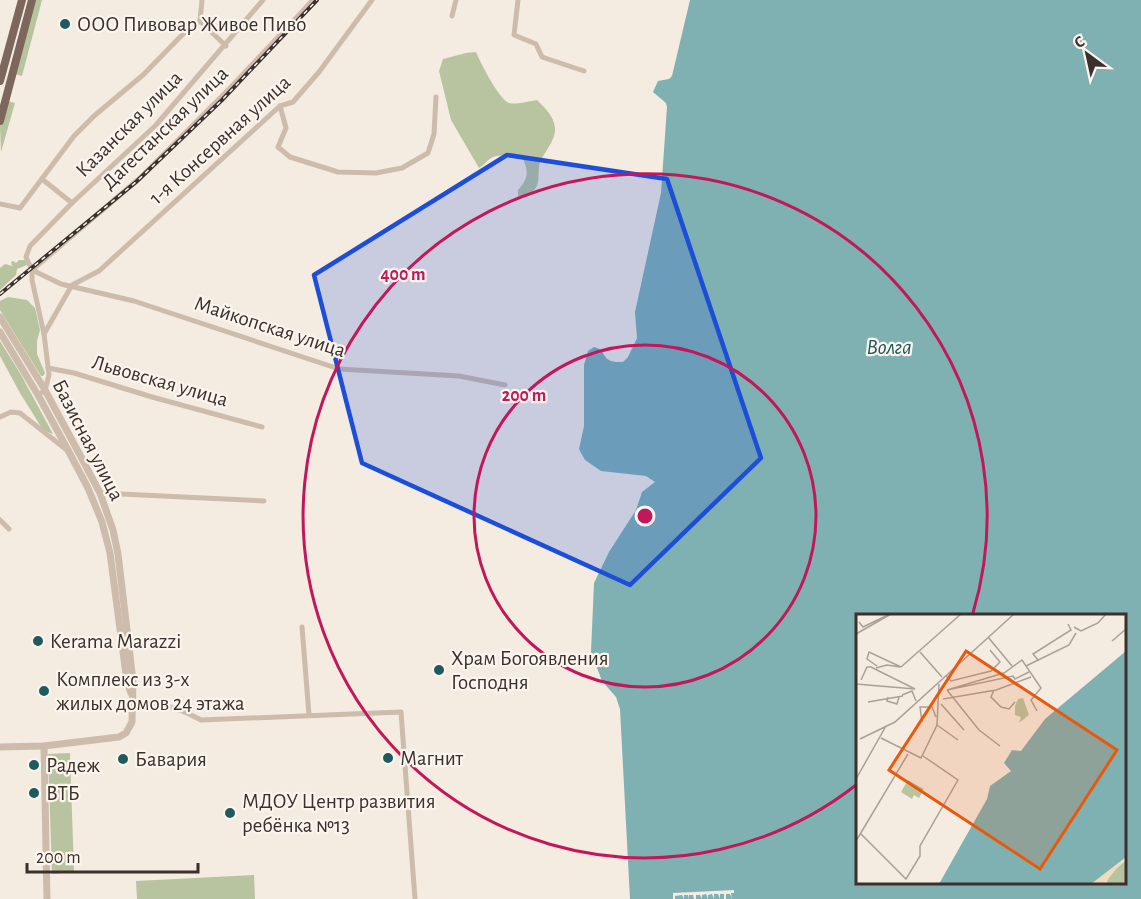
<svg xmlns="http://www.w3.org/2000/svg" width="1141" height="899" font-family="'Alegreya Sans',sans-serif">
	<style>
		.green { fill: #b8c4a0 }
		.water { fill: #7fb0b2; fill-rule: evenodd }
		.pier { fill: #f4ebe1 }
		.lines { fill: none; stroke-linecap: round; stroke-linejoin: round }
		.minor { stroke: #cdbbac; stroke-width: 5 }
		.tertiary { stroke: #cdbbac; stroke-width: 7 }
		.primary { stroke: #7d675c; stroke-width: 8 }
		.rail-casing { stroke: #3b302b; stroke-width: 4 }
		.rail { stroke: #fbf5ee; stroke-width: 1.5; stroke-dasharray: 4.5; stroke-linecap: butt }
		.marked { fill: #1d4ed8; fill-opacity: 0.2; stroke: #1d4ed8; stroke-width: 4.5; stroke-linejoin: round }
		.ring { fill: none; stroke: #c2185b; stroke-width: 3 }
		.poi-dot { fill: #1f5a5e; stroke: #fbf5ee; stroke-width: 2 }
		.labels { text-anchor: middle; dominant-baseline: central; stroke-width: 4.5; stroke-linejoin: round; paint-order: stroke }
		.poi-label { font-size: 21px; fill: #3b302b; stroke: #fbf5ee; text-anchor: start }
		.street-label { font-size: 21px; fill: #3b302b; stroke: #fbf5ee }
		.water-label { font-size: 22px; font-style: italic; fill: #1f5a5e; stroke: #fbf5ee }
		.inset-road { fill: none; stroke: #aaa098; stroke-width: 1.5 }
		.view { fill: #e8590c; fill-opacity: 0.15; stroke: #e8590c; stroke-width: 3 }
		.inset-edge { fill: none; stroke: #3b302b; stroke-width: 3 }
		.centre { fill: #c2185b; stroke: #fbf5ee; stroke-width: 3 }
		.ring-label { font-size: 18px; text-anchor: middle; font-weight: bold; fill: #c2185b; stroke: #fbf5ee; stroke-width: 4.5; stroke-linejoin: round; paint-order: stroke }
	</style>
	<rect width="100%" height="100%" fill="#f4ebe1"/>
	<!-- green -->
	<g class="green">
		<path d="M34,0H42L22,76L15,74Z"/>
		<path d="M476,52C481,64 499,99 509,103C517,105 529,101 537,100C545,108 554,116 555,128C556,140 545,151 540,162C537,171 541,181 535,189C531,194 524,196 518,197V190C528,179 529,172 523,159C513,157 501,153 491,158C486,161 485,165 479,168L451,120L439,71L443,59L466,53Z"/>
		<path d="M7,101L15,103L1,152L0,126Z"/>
		<path d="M19,260H25L27,265L17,269L16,275L0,290V268L5,264L12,266L11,262L13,261L16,263Z"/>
		<path d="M8,297L27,300L35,308L40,330L37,341V354L45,373L43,376H41L0,310V301Z"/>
		<path d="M0,341L20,373L53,434L43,430L20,393L0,356Z"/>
		<path d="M70,753L74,872L52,874L48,754Z"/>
		<path d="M254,875L255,899H137L136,881Z"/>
	</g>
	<!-- water -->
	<path class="water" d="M690,0H1141V899H630L620,709L616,697L602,681L591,652L594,583L609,552L636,510L642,492L655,482L646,476L601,471L585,460L581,453L579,449L584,426V365L588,351L594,347C609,350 598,363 623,362L628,357L637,338L635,312L661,193L667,107L666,103L653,92L658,81L669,79L672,76ZM858,616H1124V882H858Z"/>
	<!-- pier -->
	<path class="pier" d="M734,890V893H731L732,899L730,894H726V899H724V894H720V899L718,894H714V899L712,894L708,895V899L706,894L702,895V899L700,895H696V899H694L693,895H689V899L688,895H684V899L682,895L675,896V899H673V893Z"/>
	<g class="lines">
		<!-- minor -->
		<g class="minor">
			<path d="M518,0L514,35L536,44L542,57L584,71"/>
			<path d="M452,16L456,0"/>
			<path d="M200,21L226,46"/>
			<path d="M280,106L286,128L278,147L290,157L338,172L376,173L402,168L428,153L434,134L436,97"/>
			<path d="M42,179L72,203"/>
			<path d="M0,204L20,208L74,136L94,116L143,75L185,32L200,21L202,0"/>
			<path d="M32,270L61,284L134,301L339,369L459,376L505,385"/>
			<path d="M32,270L140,178L232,86L313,0"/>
			<path d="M44,334L72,285L99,271L280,106L293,102L319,72L372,0"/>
			<path d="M48,368L74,373L152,397L262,427"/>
			<path d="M38,395L45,390L49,375L44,334L32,280V270L26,257L30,246L72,203L156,125L263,0"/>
			<path d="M0,417L11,412L20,413L68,451"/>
			<path d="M100,493L264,501"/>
			<path d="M0,520L9,529"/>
			<path d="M302,627L309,715"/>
			<path d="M132,703H159L187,713L201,720L401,712L415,899"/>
		</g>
		<!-- tertiary -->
		<g class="tertiary">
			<path d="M0,317L45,390L81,457L100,493L113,530L118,554L133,681L132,722L126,733L119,737L44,746L0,747"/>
			<path d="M0,332L38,395L69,452L88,488L102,522L110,553L127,682L131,693"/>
			<path d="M44,746L47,899"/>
		</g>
		<!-- primary -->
		<g class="primary">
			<path d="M0,81L22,0"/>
			<path d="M0,121L32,0"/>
		</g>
		<!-- rail casing -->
		<g class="rail-casing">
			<path id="rail" d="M0,294L136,182L222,100L317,0"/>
		</g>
		<!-- rail -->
		<use href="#rail" class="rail"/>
	</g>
	<!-- marked area -->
	<path class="marked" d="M507,155L667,179L761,458L630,585L362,463L314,275Z"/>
	<!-- distance rings -->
	<g class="ring">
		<circle cx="645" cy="516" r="171"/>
		<path d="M856 785A342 342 0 1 1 973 613"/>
	</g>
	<!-- markers -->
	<g class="poi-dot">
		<circle cx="65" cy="24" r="6"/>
		<circle cx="38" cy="641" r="6"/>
		<circle cx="439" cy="670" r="6"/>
		<circle cx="44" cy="691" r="6"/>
		<circle cx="388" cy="758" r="6"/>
		<circle cx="123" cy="759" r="6"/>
		<circle cx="34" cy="765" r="6"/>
		<circle cx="34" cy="793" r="6"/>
		<circle cx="230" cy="813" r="6"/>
	</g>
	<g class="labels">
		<!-- poi labels -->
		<g class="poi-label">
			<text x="77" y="24">ООО Пивовар Живое Пиво</text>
			<text x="50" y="641">Kerama Marazzi</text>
			<text x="451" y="658">Храм Богоявления<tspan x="451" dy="24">Господня</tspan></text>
			<text x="56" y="679">Комплекс из 3-х<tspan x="56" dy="24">жилых домов 24 этажа</tspan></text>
			<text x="400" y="758">Магнит</text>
			<text x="135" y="759">Бавария</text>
			<text x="46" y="765">Радеж</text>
			<text x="46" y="793">ВТБ</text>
			<text x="242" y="801">МДОУ Центр развития<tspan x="242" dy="24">ребёнка №13</tspan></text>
		</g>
		<!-- street labels -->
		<g class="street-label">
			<text transform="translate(129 124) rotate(-45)">Казанская улица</text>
			<text transform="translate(165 128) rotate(-44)">Дагестанская улица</text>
			<text transform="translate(220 140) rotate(-42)">1-я Консервная улица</text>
			<text transform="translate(270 327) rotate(18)">Майкопская улица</text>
			<text transform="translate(160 381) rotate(16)">Львовская улица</text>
			<text transform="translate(88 440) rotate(63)">Базисная улица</text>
		</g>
		<!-- water labels -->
		<g class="water-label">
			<text x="889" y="347">Волга</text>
		</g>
	</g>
	<!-- overview -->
	<g transform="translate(856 614)">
		<rect width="270" height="270" fill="#f4ebe1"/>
		<path d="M167,84L173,101L163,109L165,103L159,101V92L162,85ZM52,166L68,175L63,184L58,181L56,185L45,178ZM270,246V270H250L254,260Z" fill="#b8c4a0"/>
		<path d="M270,243L248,270H235L237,265Z" fill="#efdcb8"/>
		<path d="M270,37V243L235,270H83L131,185L134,172L155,157L148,149L156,136L165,137L189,105Z" fill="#7fb0b2"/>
		<path class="inset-road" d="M3,8L7,13L34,0M218,13L225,17L242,9L250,0M0,20L35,0M132,23L156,52M256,27L270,15M64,38L86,63M182,46L177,40L215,16L212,10M21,52L11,45L13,38L45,53M170,52L213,31L220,19M45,53L105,0M20,54L31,51L44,53M90,62L95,67L135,57L144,48L134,36M5,66L11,53H15L59,75M0,70L59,75M91,76L148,59L166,46L185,74L175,86L181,97M91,76L157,62L159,65L173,58M91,76L123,116L144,132M138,76L135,83L145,93L153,95L159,88M46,81L56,77L60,87M32,83L31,87L41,90L43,83M87,85L140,76L175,63M12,88L47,82M85,90L108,116M66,108L64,93H76L80,103M81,111L102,126M25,124L65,144L81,111L83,70M4,125L39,108L158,0M0,165L30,112M4,219L50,265L64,242V232L102,166L67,142M0,227L52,140"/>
		<path class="view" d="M110,37L261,136L184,255L33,156Z"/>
		<rect width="270" height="270" class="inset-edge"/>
	</g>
	<circle cx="645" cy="516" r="9" class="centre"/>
	<g class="ring-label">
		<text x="403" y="280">400 m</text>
		<text x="524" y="401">200 m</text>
	</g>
	<!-- north arrow -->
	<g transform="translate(1087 54) rotate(327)" stroke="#fbf5ee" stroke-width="4.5" paint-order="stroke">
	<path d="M0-4.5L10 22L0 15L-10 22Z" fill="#3b302b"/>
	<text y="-9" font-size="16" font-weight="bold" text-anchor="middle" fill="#3b302b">С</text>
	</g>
	<!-- scale -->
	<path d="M27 863v9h171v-9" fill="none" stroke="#3b302b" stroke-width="3"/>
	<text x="36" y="863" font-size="18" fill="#3b302b" stroke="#fbf5ee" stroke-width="4.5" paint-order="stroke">200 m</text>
</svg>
